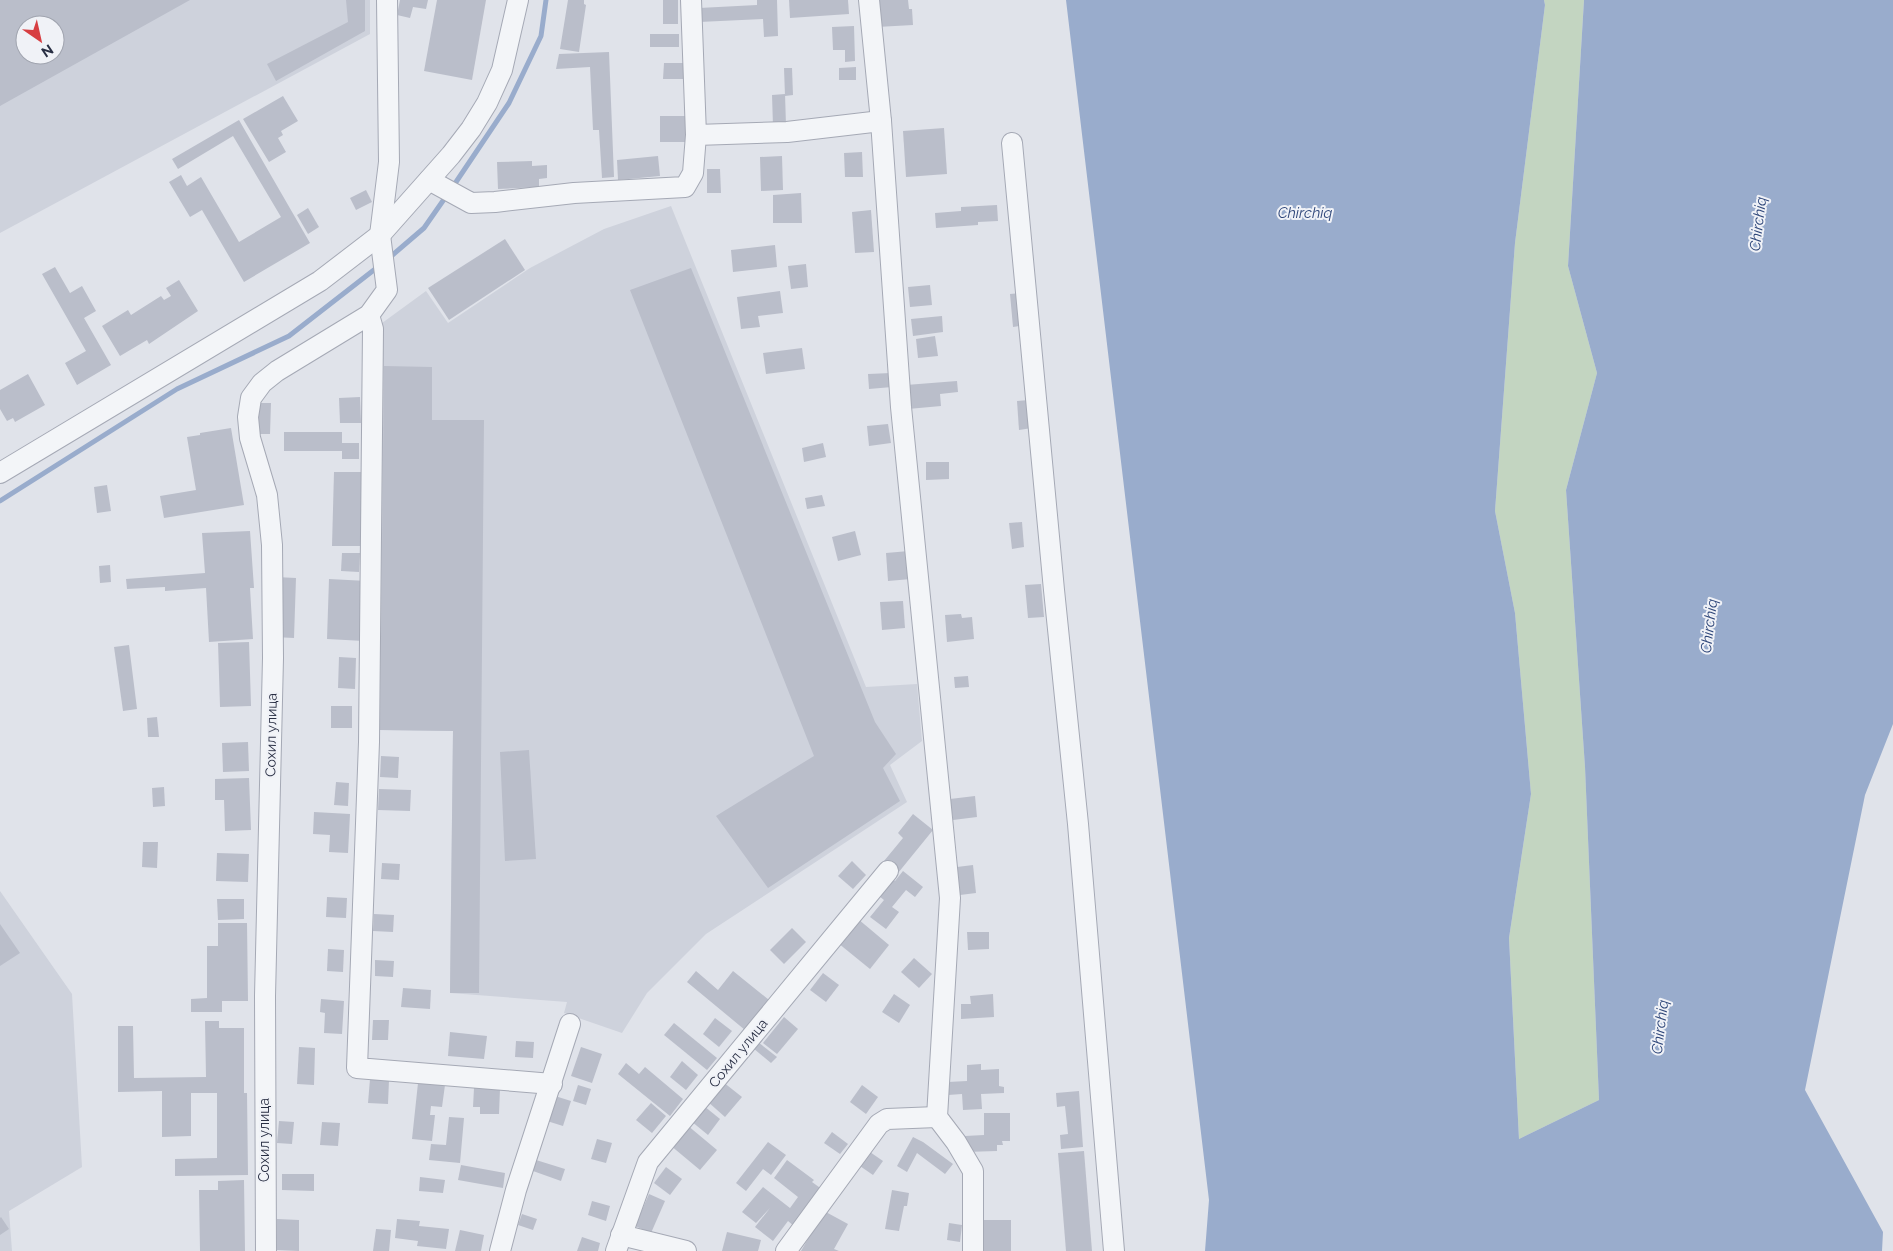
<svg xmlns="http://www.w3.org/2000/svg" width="1893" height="1251" font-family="Raleway,sans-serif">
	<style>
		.built { fill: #ced2dc; fill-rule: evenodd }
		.green { fill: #c3d5c1 }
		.water { fill: #99accc }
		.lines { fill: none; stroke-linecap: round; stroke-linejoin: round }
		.stream { stroke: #99accc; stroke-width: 5 }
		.building { fill: #babeca; fill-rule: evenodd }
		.minor-casing { stroke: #a5a9b5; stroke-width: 22 }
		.minor { stroke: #f3f5f8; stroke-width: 20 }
		.labels { text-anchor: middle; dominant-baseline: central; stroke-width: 4; stroke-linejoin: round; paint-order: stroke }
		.street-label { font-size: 14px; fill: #282e43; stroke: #f0f2f7 }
		.water-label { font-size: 15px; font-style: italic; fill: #2f477a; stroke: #f0f2f7 }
	</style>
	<rect width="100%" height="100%" fill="#e0e3ea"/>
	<!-- built -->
	<g class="built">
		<path d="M0,0H370V34L0,233ZM25,25H55V55H25Z"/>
		<path d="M671,206L866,687L917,684L922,741L890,765L907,802L706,934L647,993L622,1033L564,1013L567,1002L450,993L453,731L380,730L378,326L426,291L448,323L530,268L604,229Z"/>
		<path d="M0,891L72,994L82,1167L9,1211L12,1251H0Z"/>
	</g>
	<!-- green -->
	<path class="green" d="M1544,0H1584L1568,266L1597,373L1566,490L1585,767L1599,1100L1519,1139L1509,938L1531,794L1515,613L1495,511L1515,243L1545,5Z"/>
	<!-- water -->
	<path class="water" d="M1066,0H1544L1545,5L1515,243L1495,511L1515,613L1531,794L1509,938L1519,1139L1599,1100L1585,767L1566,490L1597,373L1568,266L1584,0H1893V724L1865,795L1805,1090L1883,1232L1882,1251H1205L1209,1200Z"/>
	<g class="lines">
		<!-- stream -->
		<g class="stream">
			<path d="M452,188L509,103L541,36L546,0"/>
			<path d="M389,258L424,228L447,195"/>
			<path d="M0,501L177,389L289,336L379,266"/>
		</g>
	</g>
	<!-- building -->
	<g class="building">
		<path d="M0,0H190L0,106ZM25,25H55V55H25Z"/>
		<path d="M346,0H365V31L276,81L267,64L348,22Z"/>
		<path d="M400,0H428L426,9L413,7L410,18L397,15Z"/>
		<path d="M437,0H486L472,80L424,71Z"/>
		<path d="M568,0H584V4L586,5L579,52L560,49Z"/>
		<rect x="663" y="0" width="15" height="24"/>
		<path d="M757,0H777L778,36L764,37L763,19L699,22V8L757,5Z"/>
		<path d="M789,0H848L849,14L790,18Z"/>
		<path d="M875,0H908L909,9H912L913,25L877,27Z"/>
		<path d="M854,26L855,61L845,62V50H833L832,27Z"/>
		<rect x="650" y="34" width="29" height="13"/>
		<path d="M609,52L614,177L602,178L599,130H593L590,67L556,69L559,54Z"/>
		<path d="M664,63H685V79H663Z"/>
		<path d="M856,67V80H839V68Z"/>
		<path d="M784,68H792L793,95L785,96Z"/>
		<path d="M785,94L786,125L773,126L772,95Z"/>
		<path d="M283,96L298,121L281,131L283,135L278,138L286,152L269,162L243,119Z"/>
		<rect x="660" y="116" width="26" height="26"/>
		<path d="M239,120L310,243L244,282L202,210L190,217L169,182L181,175L187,186L201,177L239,242L281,217L233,136L178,169L172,159Z"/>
		<path d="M944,128L947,174L906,177L903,131Z"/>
		<path d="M862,152L863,177H845L844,153Z"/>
		<path d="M658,156L660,176L618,180L617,160Z"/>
		<path d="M782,156L783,190L761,191L760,157Z"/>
		<path d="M532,161V166L547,165V178L539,179V187L498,189L497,162Z"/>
		<path d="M707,169H720L721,193H707Z"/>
		<path d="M366,190L372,202L356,210L350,198Z"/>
		<path d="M801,193L802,223H773V195Z"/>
		<path d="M997,205L998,221L978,222V225L936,228L935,213L961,211V207Z"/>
		<path d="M308,208L319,227L308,234L297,215Z"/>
		<path d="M871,210L874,252L855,253L852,212Z"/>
		<path d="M505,239L525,270L449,320L428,288Z"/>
		<path d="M775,245L777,267L733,272L731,250Z"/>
		<path d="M806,264L808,287L791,289L788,266Z"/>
		<path d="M55,267L70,293L82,286L96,311L84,318L111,365L77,385L65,363L86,351L42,274Z"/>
		<path d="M691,268L875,722L896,754L883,768L900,801L768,888L716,816L814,756L630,290Z"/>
		<path d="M179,280L198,311L149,344L147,340L120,356L102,326L128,310L131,315L161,296L164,300L171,296L166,288Z"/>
		<path d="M930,285L932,305L910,307L908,287Z"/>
		<path d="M780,291L783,313L758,316L760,327L741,329L737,297Z"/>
		<path d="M1022,293L1025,325L1013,327L1010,294Z"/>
		<path d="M942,316L943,332L913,336L911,319Z"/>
		<path d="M935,336L938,356L918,358L916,339Z"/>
		<path d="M802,348L805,369L766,374L763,353Z"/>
		<path d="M384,366L432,367V420H484L479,993H450L453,731L380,730Z"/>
		<path d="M891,373L892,387L869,389L868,374Z"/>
		<path d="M28,374L45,405L15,422L13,418L7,421L0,409V390Z"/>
		<path d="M957,381L958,392L940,394L941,406L908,409L906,385Z"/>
		<path d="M360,397L361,423H340L339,398Z"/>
		<path d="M1029,400L1032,428L1019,430L1017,401Z"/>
		<path d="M256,403H271L270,434H255Z"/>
		<path d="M888,424L891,443L869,446L867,426Z"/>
		<path d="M231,428L244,505L164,518L160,496L196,490L187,437L200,435V433Z"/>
		<path d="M284,432H342V443H359V459H342V451H284Z"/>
		<path d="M823,443L826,457L804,462L802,448Z"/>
		<path d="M926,462H949V479L926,480Z"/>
		<path d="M334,472H367V546H332Z"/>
		<path d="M107,485L111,511L97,513L94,487Z"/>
		<path d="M822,495L825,506L807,509L805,498Z"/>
		<path d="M1022,522L1024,547L1012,549L1009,523Z"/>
		<path d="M250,531L254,588H250L253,639L209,642L206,588L165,591V587L127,589L126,579L205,573L202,533Z"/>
		<path d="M855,531L861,555L838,561L832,537Z"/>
		<path d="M909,551L911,579L888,581L886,553Z"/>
		<path d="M342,553H360L359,572L341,571Z"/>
		<path d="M110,565L111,582L100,583L99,566Z"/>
		<path d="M276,577L296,578L294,638L274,637Z"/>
		<path d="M329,579L367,581L364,641L327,639Z"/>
		<path d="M1041,584L1044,617L1028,618L1025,585Z"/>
		<path d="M903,601L905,628L882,630L880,602Z"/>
		<path d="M961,614L962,618L972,617L974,639L947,642L945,615Z"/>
		<path d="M249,642L251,706L220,707L218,643Z"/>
		<path d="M129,645L137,709L123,711L114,647Z"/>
		<path d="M339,657L356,658L355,689L338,688Z"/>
		<path d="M968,676L969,687L955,688L954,677Z"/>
		<rect x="331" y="706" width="21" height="22"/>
		<path d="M157,717L159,737H148L147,718Z"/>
		<path d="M248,742L249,771L223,772L222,743Z"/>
		<path d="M529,750L536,859L505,861L500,752Z"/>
		<path d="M381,756L399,757L398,778L380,777Z"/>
		<path d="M249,778L251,830L225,831L224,800H215V779Z"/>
		<path d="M336,782L349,783L348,806L334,805Z"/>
		<path d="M164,787L165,806L153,807L152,788Z"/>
		<path d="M379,789L411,790L410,811L378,810Z"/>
		<path d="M975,796L977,817L953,820L950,799Z"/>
		<path d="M314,812L350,814L348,853L329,852L330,835L313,834Z"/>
		<path d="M913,814L933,830L898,873L884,861L903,838L898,833Z"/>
		<path d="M143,842H158L157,868L142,867Z"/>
		<path d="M217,853L249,854L248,882L216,881Z"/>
		<path d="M852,861L866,875L853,889L838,876Z"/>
		<path d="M382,863L400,864L399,880L381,879Z"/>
		<path d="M973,865L976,893L960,895L957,867Z"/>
		<path d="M903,871L923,887L915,897L906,890L892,907L899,912L886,929L870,917L884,900L879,896L892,879L895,881Z"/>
		<path d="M327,897L347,898L346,918L326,917Z"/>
		<path d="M217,899H244V919L218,920Z"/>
		<path d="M374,914L394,915L393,932L373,931Z"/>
		<path d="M858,919L889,945L870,969L838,943Z"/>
		<path d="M218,923H247L248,1001H222V1012H191V999L207,998V946H218Z"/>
		<path d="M0,924L20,953L0,966Z"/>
		<path d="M792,928L806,942L784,964L770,950Z"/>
		<path d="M967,932H989V949L968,950Z"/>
		<path d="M328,949L344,950L343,972L327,971Z"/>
		<path d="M914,958L932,974L919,988L901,972Z"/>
		<path d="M375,960L394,961L393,977L375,976Z"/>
		<path d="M696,971L718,990L733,971L769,1000L745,1030L687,982Z"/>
		<path d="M823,973L839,985L826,1002L810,990Z"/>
		<path d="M403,988L431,990L430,1009L401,1007Z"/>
		<path d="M894,994L910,1005L899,1023L882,1012Z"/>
		<path d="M993,994L994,1017L961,1019V1004H971L970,996Z"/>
		<path d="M321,999L344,1001L342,1034L324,1033L325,1013L320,1012Z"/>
		<path d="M784,1017L798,1029L777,1054L763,1043Z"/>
		<path d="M715,1018L732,1031L719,1047L703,1034Z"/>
		<path d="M373,1020H389L388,1040H372Z"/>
		<path d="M205,1021H219V1028H244V1093H247L248,1175L175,1176V1159L217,1158V1093H191V1136L162,1137V1091L118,1092V1026H133L134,1078L206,1077Z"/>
		<path d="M674,1023L717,1058L707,1070L664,1035Z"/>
		<path d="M450,1032L487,1036L484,1059L448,1056Z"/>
		<path d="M516,1041L534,1042L533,1058L515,1057Z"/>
		<path d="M758,1042L777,1057L771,1063L753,1048Z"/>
		<path d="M299,1047L315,1048L314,1085L297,1084Z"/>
		<path d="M581,1047L602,1054L592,1083L571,1076Z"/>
		<path d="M682,1061L698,1075L686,1090L670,1077Z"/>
		<path d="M626,1063L639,1074L645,1067L683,1099L670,1116L618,1074Z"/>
		<path d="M981,1064V1070L999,1069V1086L1004,1087V1093L981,1094L982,1109L963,1110L962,1094L948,1095V1082L967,1081V1065Z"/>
		<path d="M370,1079L389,1080L388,1104L368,1103Z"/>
		<path d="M723,1082L742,1097L725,1117L707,1101Z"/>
		<path d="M418,1083L445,1085L442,1107L431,1106L430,1115H435L432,1141L412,1139Z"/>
		<path d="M578,1085L591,1089L586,1105L573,1101Z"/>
		<path d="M862,1085L878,1097L866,1114L850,1102Z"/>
		<path d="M474,1088L500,1089L499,1114H480V1107H473Z"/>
		<path d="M1079,1091L1083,1147L1061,1149L1060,1135L1068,1134L1065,1106L1057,1107L1056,1093Z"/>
		<path d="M555,1096L571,1101L563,1126L547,1121Z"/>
		<path d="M651,1103L666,1116L652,1133L636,1120Z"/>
		<path d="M704,1106L720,1119L708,1135L691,1121Z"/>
		<path d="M984,1113H1010V1141H1002L1003,1145H997V1151L965,1152V1136L984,1135Z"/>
		<path d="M449,1117L464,1118L460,1163L429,1160L431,1144L446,1145Z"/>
		<path d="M279,1121L294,1122L292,1144L277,1143Z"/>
		<path d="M322,1122L340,1123L338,1146L320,1145Z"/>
		<path d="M687,1125L717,1150L700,1170L670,1145Z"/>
		<path d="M832,1132L848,1144L840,1154L824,1143Z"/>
		<path d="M913,1137L923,1142L953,1164L945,1174L917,1153L907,1172L897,1166Z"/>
		<path d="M597,1139L612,1143L606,1163L591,1159Z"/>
		<path d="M768,1142L786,1155L771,1175L763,1169L746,1191L736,1183Z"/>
		<path d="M867,1150L883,1161L873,1175L857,1164Z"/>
		<path d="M1084,1151L1092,1251H1066L1058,1153Z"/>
		<path d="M536,1160L565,1169L561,1181L533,1171Z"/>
		<path d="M787,1160L814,1180L812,1182L823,1190L795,1227L788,1221L773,1241L755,1227L770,1208L756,1223L742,1212L763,1187L790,1208L798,1197L774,1178Z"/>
		<path d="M461,1165L505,1173L503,1188L458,1180Z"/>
		<path d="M666,1167L682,1179L670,1195L654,1183Z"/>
		<path d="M282,1174H314V1191L282,1190Z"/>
		<path d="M420,1177L445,1180L443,1193L419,1191Z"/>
		<path d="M244,1180L245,1251H200L199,1190H218V1181Z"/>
		<path d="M892,1190L909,1193L907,1206H904L899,1231L885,1229Z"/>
		<path d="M649,1194L665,1201L651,1233L635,1226Z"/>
		<path d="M592,1201L610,1206L606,1221L588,1215Z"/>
		<path d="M824,1211L848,1224L834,1249L839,1251H801Z"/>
		<path d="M522,1214L537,1219L533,1230L518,1225Z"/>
		<path d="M1,1217L9,1229L0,1235V1218Z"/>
		<path d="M277,1219L299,1220V1251L277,1250Z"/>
		<path d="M397,1219L420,1221L419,1226L449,1229L446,1249L417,1246L418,1241L395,1238Z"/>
		<rect x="981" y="1220" width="30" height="31"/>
		<path d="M949,1223L962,1225L960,1242L947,1240Z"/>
		<path d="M376,1229L391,1230L389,1251H373Z"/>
		<path d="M460,1230L484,1235L481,1251H455Z"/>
		<path d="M727,1232L761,1240L758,1251H722Z"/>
		<path d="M582,1237L600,1243L598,1251H577Z"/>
	</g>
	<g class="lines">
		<!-- minor casing -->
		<g class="minor-casing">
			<g id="minor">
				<path d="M691,0L696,135"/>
				<path d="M869,0L881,121L901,407L950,898L937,1117L956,1142L973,1171V1250"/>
				<path d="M1012,143L1054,590L1078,824L1114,1251"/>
				<path d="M429,180L471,203L495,202L574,193L685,187L693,173L696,135L787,132L881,121"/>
				<path d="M369,315L373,329L369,742L357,1068L552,1084"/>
				<path d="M0,473L320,281L380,235L451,155L471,129L487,103L502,70L518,0"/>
				<path d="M621,1235L686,1251"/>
				<path d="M266,1251L265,996L273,658L272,545L267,495L250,438L248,417L251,398L262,383L277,371L369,315L387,290L380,235L389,162L387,0"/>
				<path d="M500,1251L516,1190L570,1024"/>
				<path d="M616,1251L648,1162L888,871"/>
				<path d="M786,1251L879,1124L887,1119L937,1117"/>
			</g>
		</g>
		<!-- minor -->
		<use href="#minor" class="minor"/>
	</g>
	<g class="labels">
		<!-- street labels -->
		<g class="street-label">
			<text transform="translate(271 735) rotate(-89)">Сохил улица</text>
			<text transform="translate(738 1053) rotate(-51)">Сохил улица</text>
			<text transform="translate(264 1140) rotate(-90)">Сохил улица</text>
		</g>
		<!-- water labels -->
		<g class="water-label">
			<text x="1305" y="213">Chirchiq</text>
			<text transform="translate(1758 224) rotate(-83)">Chirchiq</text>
			<text transform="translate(1709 626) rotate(-83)">Chirchiq</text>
			<text transform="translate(1660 1027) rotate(-83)">Chirchiq</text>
		</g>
	</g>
	<!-- north arrow -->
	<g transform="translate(40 40) rotate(146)"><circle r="24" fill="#f0f2f7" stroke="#a0a4af"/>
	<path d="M0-4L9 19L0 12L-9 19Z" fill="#d73e42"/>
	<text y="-8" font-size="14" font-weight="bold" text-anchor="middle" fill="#282e43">N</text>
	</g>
</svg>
